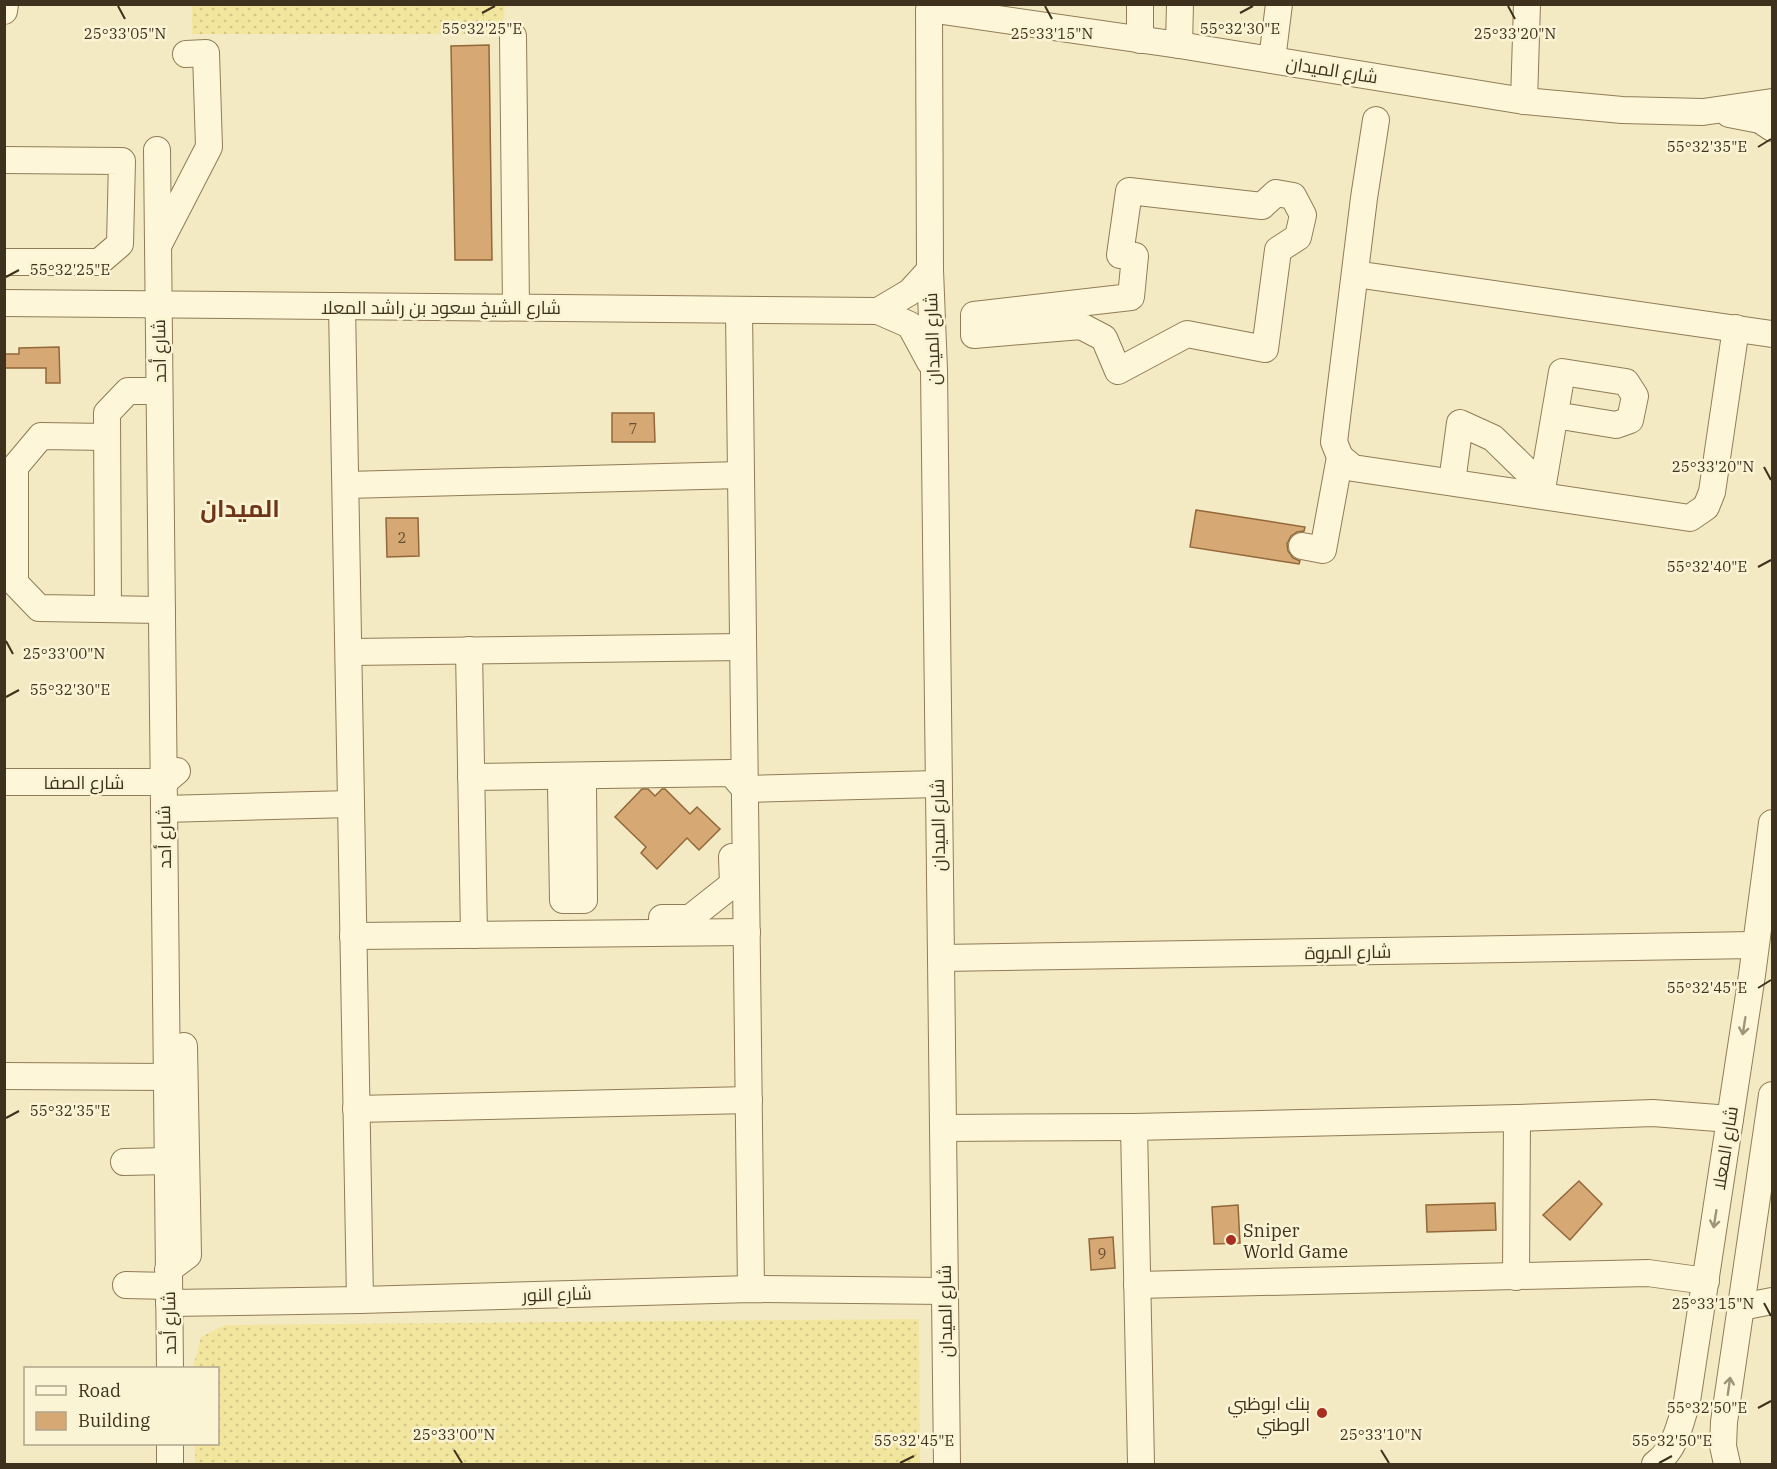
<svg xmlns="http://www.w3.org/2000/svg" width="1777" height="1469" font-family="'IBM Plex Serif',Cairo,serif">
	<style>
		.sand { fill: url(#sand-dots) }
		.building { fill: #d6a874; stroke: #92673a; stroke-width: 1.5 }
		.lines { fill: none; stroke-linecap: round; stroke-linejoin: round }
		.minor-casing { stroke: #907c57; stroke-width: 28 }
		.minor { stroke: #fdf6d8; stroke-width: 26 }
		.oneway { stroke: #9e947a }
		.ticks { fill: none; stroke: #3e311d; stroke-width: 2 }
		.poi-dot { fill: #a72e20; stroke: #faf3d4; stroke-width: 2 }
		.labels { text-anchor: middle; dominant-baseline: central; stroke-width: 5; stroke-linejoin: round; paint-order: stroke }
		.number-label { font-size: 15px; fill: #644f33 }
		.street-label { font-size: 18px; fill: #3e311d; stroke: #faf3d4 }
		.poi-label { font-size: 18px; fill: #3e311d; stroke: #faf3d4; text-anchor: start }
		.district-label { font-size: 24px; font-weight: bold; fill: #703417; stroke: #faf3d4 }
		.ticks-label { font-size: 15px; text-anchor: middle; fill: #3e311d; stroke: #faf3d4; stroke-width: 5; stroke-linejoin: round; paint-order: stroke }
	</style>
	<defs>
		<pattern id="sand-dots" width="8" height="8" patternUnits="userSpaceOnUse" patternTransform="scale(1.5)"><rect width="8" height="8" fill="#f2e59d"/><path d="M2 2h.1M6 6h.1" fill="none" stroke="#d1c587" stroke-width="1.8" stroke-linecap="round"/></pattern>
	</defs>
	<rect width="100%" height="100%" fill="#f3eac3"/>
	<!-- sand -->
	<g class="sand">
		<path d="M192,5H505L502,34H192Z"/>
		<path d="M919,1319L920,1464H195V1444H218V1368H193L201,1337L225,1325Z"/>
	</g>
	<!-- building -->
	<g class="building">
		<path d="M489,45L492,260H455L451,46Z"/>
		<path d="M59,347L60,383H46V368H4V354H19V348Z"/>
		<path d="M612,413H654L655,442H612Z"/>
		<path d="M1196,510L1305,527L1304,531L1297,532L1291,536L1287,544L1288,551L1293,558L1300,561L1299,564L1190,547Z"/>
		<path d="M386,518H418L419,556L387,557Z"/>
		<path d="M642,789H648L655,796L662,789H665L690,814L697,807L720,829L699,850L687,838L657,869L641,853L646,847L615,817Z"/>
		<path d="M1579,1181L1602,1204L1570,1240L1543,1215Z"/>
		<path d="M1495,1203L1496,1230L1427,1232L1426,1205Z"/>
		<path d="M1238,1205L1240,1243L1214,1244L1212,1207Z"/>
		<path d="M1113,1237L1115,1268L1091,1270L1089,1239Z"/>
	</g>
	<g class="lines">
		<!-- minor casing -->
		<g class="minor-casing">
			<g id="minor">
				<path d="M1140,4V40"/>
				<path d="M4,11L5,4"/>
				<path d="M513,36L516,306"/>
				<path d="M1179,45L1180,4"/>
				<path d="M1272,60L1279,4"/>
				<path d="M1524,101L1527,4"/>
				<path d="M1729,114L1760,120L1772,128"/>
				<path d="M157,150L170,1368"/>
				<path d="M4,160L122,161L120,244L99,262H4"/>
				<path d="M1129,191L1262,206L1276,193L1293,196L1303,215L1298,237L1278,250L1265,349L1187,334L1118,371L1104,338L1081,326L974,335V315L1131,297L1135,256L1120,255Z"/>
				<path d="M160,242L209,147L206,53L186,54"/>
				<path d="M1355,274L1772,334"/>
				<path d="M4,303L878,311L910,325L930,362"/>
				<path d="M342,306L360,1300"/>
				<path d="M739,311L751,1289"/>
				<path d="M878,311L910,292L930,270"/>
				<path d="M107,437L41,436L15,467V583L39,608L162,610"/>
				<path d="M1340,457L1353,468L1690,518L1706,507L1712,492L1736,328"/>
				<path d="M1452,482L1460,423L1493,438L1532,476L1541,495"/>
				<path d="M346,485L741,475"/>
				<path d="M1541,495L1562,372L1626,382L1635,396L1630,420L1616,425L1555,415"/>
				<path d="M1302,546L1323,550L1340,457L1334,442L1364,198L1376,120"/>
				<path d="M108,609L107,413L128,391H159"/>
				<path d="M469,650L474,935"/>
				<path d="M350,652L743,647"/>
				<path d="M471,777L731,773L745,789L937,784"/>
				<path d="M4,782H164L177,771"/>
				<path d="M561,785H583L584,900H563Z"/>
				<path d="M164,809L351,804"/>
				<path d="M662,918H690L733,884L732,857"/>
				<path d="M353,936L747,932"/>
				<path d="M941,958L1755,945"/>
				<path d="M4,1076L167,1077"/>
				<path d="M356,1109L749,1100"/>
				<path d="M1134,1127L1141,1464"/>
				<path d="M943,1128L1134,1127L1517,1118L1653,1113L1730,1119"/>
				<path d="M124,1162L167,1161"/>
				<path d="M168,1270L188,1255L184,1046"/>
				<path d="M1516,1277L1517,1118"/>
				<path d="M126,1285L169,1286"/>
				<path d="M1137,1285L1648,1273L1706,1281"/>
				<path d="M169,1303L360,1300L751,1289L945,1291"/>
				<path d="M1741,1307L1772,1301"/>
				<path d="M170,1444V1464"/>
				<path d="M947,1464L934,370L930,270L929,9L1179,45L1524,101L1622,110L1703,112L1772,102"/>
				<path d="M1655,1464C1676,1449 1680,1424 1687,1401L1752,975L1772,823"/>
				<path d="M1727,1464L1723,1446L1724,1422L1772,1095"/>
			</g>
		</g>
		<!-- minor -->
		<use href="#minor" class="minor"/>
	</g>
	<!-- one-way arrows -->
	<defs><path id="oneway-shaft" d="M-6 0H5M1.5-3L5.5 0L1.5 3" fill="none" stroke-width="1.6" stroke-linecap="round" stroke-linejoin="round" transform="scale(1.5)"/></defs>
	<g class="oneway">
		<use href="#oneway-shaft" transform="translate(1744 1026) rotate(99)"/>
		<use href="#oneway-shaft" transform="translate(1715 1219) rotate(99)"/>
		<use href="#oneway-shaft" transform="translate(1729 1386) rotate(-82)"/>
	</g>
	<!-- ticks -->
	<path class="ticks" d="M118,6L125,19M1045,6L1052,19M1508,6L1515,19M482,13L495,6M1240,13L1253,6M1758,147L1771,139M6,277L19,270M1764,467L1771,480M1758,567L1771,560M6,641L13,654M6,697L19,690M1758,988L1771,980M6,1118L19,1111M1764,1303L1771,1316M1758,1408L1771,1401M454,1450L462,1463M1381,1450L1389,1463M900,1463L914,1456M1659,1463L1672,1456"/>
	<!-- markers -->
	<g class="poi-dot">
		<circle cx="1231" cy="1240" r="6"/>
		<circle cx="1322" cy="1413" r="6"/>
	</g>
	<g class="labels">
		<!-- number labels -->
		<g class="number-label">
			<text x="633" y="428">7</text>
			<text x="402" y="537">2</text>
			<text x="1102" y="1253">9</text>
		</g>
		<!-- street labels -->
		<g class="street-label">
			<text transform="translate(1332 70) rotate(9)">شارع الميدان</text>
			<text x="441" y="307">شارع الشيخ سعود بن راشد المعلا</text>
			<text transform="translate(932 339) rotate(-92)">شارع الميدان</text>
			<text transform="translate(159 351) rotate(-91)">شارع أحد</text>
			<text x="84" y="782">شارع الصفا</text>
			<text transform="translate(938 825) rotate(-91)">شارع الميدان</text>
			<text transform="translate(164 837) rotate(-91)">شارع أحد</text>
			<text transform="translate(1348 952) rotate(-1)">شارع المروة</text>
			<text transform="translate(1725 1148) rotate(-81)">شارع المعلا</text>
			<text transform="translate(557 1294) rotate(-2)">شارع النور</text>
			<text transform="translate(945 1311) rotate(-91)">شارع الميدان</text>
			<text transform="translate(169 1323) rotate(-91)">شارع أحد</text>
		</g>
		<!-- poi labels -->
		<g class="poi-label">
			<text x="1243" y="1230">Sniper<tspan x="1243" dy="21">World Game</tspan></text>
			<text x="1310" y="1403" text-anchor="end">بنك ابوظبي<tspan x="1310" dy="21">الوطني</tspan></text>
		</g>
		<!-- district labels -->
		<g class="district-label">
			<text x="240" y="508">الميدان</text>
		</g>
	</g>
	<g class="ticks-label">
		<text x="482" y="34">55°32'25"E</text>
		<text x="1240" y="34">55°32'30"E</text>
		<text x="125" y="39">25°33'05"N</text>
		<text x="1052" y="39">25°33'15"N</text>
		<text x="1515" y="39">25°33'20"N</text>
		<text x="1707" y="152">55°32'35"E</text>
		<text x="70" y="275">55°32'25"E</text>
		<text x="1713" y="472">25°33'20"N</text>
		<text x="1707" y="572">55°32'40"E</text>
		<text x="64" y="659">25°33'00"N</text>
		<text x="70" y="695">55°32'30"E</text>
		<text x="1707" y="993">55°32'45"E</text>
		<text x="70" y="1116">55°32'35"E</text>
		<text x="1713" y="1309">25°33'15"N</text>
		<text x="1707" y="1413">55°32'50"E</text>
		<text x="454" y="1440">25°33'00"N</text>
		<text x="1381" y="1440">25°33'10"N</text>
		<text x="914" y="1446">55°32'45"E</text>
		<text x="1672" y="1446">55°32'50"E</text>
	</g>
	<!-- border -->
	<rect width="1777" height="1469" fill="none" stroke="#3e311d" stroke-width="12"/>
	<!-- legend -->
	<rect x="24" y="1367" width="195" height="78" fill="#faf3d4" stroke="#afa58b" stroke-width="1.5"/>
	<rect x="36" y="1386" width="30" height="9" fill="#fdf6d8" stroke="#afa58b" stroke-width="1.5"/>
	<text x="78" y="1397" font-size="18" fill="#3e311d">Road</text>
	<rect x="36" y="1412" width="30" height="18" fill="#d6a874" stroke="#afa58b" stroke-width="1.5"/>
	<text x="78" y="1427" font-size="18" fill="#3e311d">Building</text>
</svg>
